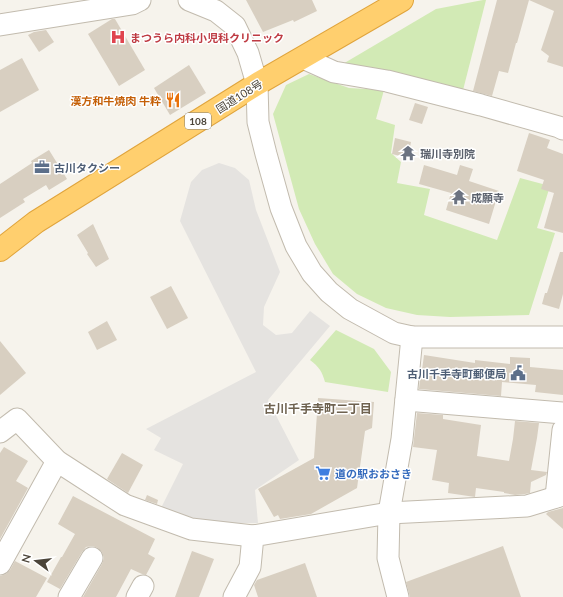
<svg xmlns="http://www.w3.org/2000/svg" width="563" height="597" font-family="Lato,'Noto Sans JP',sans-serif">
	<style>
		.green { fill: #d2eab5 }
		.parking { fill: #e5e3e0 }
		.building { fill: #d8cfc1 }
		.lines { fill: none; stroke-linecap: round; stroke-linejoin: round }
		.minor-casing { stroke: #c2bbae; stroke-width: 23 }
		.highway-casing { stroke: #e0a43c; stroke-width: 24 }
		.minor { stroke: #fff; stroke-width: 21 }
		.highway { stroke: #ffcf6e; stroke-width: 22 }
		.labels { text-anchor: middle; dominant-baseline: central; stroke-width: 3; stroke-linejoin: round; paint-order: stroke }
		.shield { fill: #fff; stroke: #817c74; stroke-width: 1 }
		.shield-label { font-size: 10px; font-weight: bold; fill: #4b4439 }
		.health-label { font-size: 11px; font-weight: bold; fill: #be3a42; stroke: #fff; text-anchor: start }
		.street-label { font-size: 11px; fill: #4b4439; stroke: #fff }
		.food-label { font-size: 11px; font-weight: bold; fill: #c56008; stroke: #fff; text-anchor: end }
		.worship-label { font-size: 11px; font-weight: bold; fill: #5b616d; stroke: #fff; text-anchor: start }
		.service-label { font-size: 11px; font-weight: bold; fill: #4e5e75; stroke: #fff; text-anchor: start }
		.shop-label { font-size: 11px; font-weight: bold; fill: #366cbe; stroke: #fff; text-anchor: start }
		.neighbourhood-label { font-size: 12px; font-weight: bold; fill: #6e6250; stroke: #fff }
	</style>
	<rect width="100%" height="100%" fill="#f6f3ec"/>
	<!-- green -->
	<g class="green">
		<path d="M483,0H486L462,94L336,68L436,9Z"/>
		<path d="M309,74L349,88L384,90L376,119L395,125L391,153L401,162L397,183L430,189L424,215L497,240L520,178L550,186L537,228L555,233L529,315L450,317L417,315L386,308L357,294L333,274L315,244L299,209L273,114L286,85Z"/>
		<path d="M336,330L374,349L391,372L388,392L325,382C322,371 319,367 310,360Z"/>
	</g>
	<!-- parking -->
	<path class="parking" d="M219,163L235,168L249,180L256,210L280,272L264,307L263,325L276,335L292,333L310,311L330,326L268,400L299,460L255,490L258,523H226L197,519L161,508L183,464L154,450L161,438L146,429L256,372L180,221L191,182L202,170Z"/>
	<!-- building -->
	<g class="building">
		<path d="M246,0H312L317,11L294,22L293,20L263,32Z"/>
		<path d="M497,0H529L517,43H516L508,73L499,71L492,96L473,91Z"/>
		<path d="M529,0H563V67L547,62L549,56L541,50L554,11Z"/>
		<path d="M112,19H115L145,70L119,86L88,34Z"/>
		<path d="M46,30L54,42L39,52L28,35L34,32Z"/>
		<path d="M22,58L39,90L0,112V70Z"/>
		<path d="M189,65L206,93L170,115L154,88Z"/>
		<path d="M415,103L428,107L422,124L409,120Z"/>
		<path d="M529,133L550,140L547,148L563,154V233L544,228L554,193L541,189L544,180L517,171Z"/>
		<path d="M395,138L411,142L408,158L392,154Z"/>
		<path d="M49,150L67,179L49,190L46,185L23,199L25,202L0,218V184L32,163L31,161Z"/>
		<path d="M424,165L457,175L460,165L473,169L469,181L499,191L489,224L446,210L451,193L419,184Z"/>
		<path d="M93,224L109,259L96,267L87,254L88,253L77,235Z"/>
		<path d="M560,252H563V294L559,309L542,304L545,293H547Z"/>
		<path d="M171,286L188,318L167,329L150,297Z"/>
		<path d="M107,321L117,340L97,350L88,332Z"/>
		<path d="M0,341L26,373L0,395Z"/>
		<path d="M424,355L475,363V360L510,364V357L530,358V367L563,370V395L535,392L536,385L502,382L501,396L419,389L421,369L422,370Z"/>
		<path d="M318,398L374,402L372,428L365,431L357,488L311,514L280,519L278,515L274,517L258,489L314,458Z"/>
		<path d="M417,413L443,415V419L481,425L477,456L509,461L513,439L515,421L539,423L537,438L531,470L547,472L546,475L531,482L530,493L525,494L515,495L504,493V492L476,488L475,497L448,493L449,483L432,480L437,450L413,447Z"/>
		<path d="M4,447L28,461L16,481L28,488L0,539V453Z"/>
		<path d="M122,453L143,465L128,493L107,479Z"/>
		<path d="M147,495L158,500L157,504L145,500Z"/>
		<path d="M73,496L155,539L148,554L155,558L146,575L142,574L131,569L116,597H83L102,564L104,558L102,552L98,548L92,546L86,547L82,552L60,589L47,582L61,557H62L75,534L58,524Z"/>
		<path d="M563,508V529L546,514L548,512Z"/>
		<path d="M503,546L521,597H410L406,582Z"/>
		<path d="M192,551L214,559L199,597H175Z"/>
		<path d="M15,561L47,578L36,597H0V576L6,574L10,570Z"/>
		<path d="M305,563L317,597H258L254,585L257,580Z"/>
	</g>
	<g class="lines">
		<!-- minor casing -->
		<g class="minor-casing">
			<g id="minor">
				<path d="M189,0L216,11L235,26L248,53L257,84L258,122L266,154L281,208L296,246L312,273L329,292L350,309L394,333L412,337H563"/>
				<path d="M0,25L132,4L140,0"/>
				<path d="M303,58L334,72L387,81L481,105L559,127L563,129"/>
				<path d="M406,400L563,413"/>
				<path d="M0,432L17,419L57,461L125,505L191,529L253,536"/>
				<path d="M556,497L563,430"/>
				<path d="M0,564L57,461"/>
				<path d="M69,597L92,558"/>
				<path d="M137,597L143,586"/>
				<path d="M234,597L250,567L253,536L389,513L527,506L563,495"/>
				<path d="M398,597L388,558L389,513L402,439L412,337"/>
			</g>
		</g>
		<!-- highway casing -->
		<g class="highway-casing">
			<path id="highway" d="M0,250L36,222L257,84L402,0"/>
		</g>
		<!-- minor -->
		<use href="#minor" class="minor"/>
		<!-- highway -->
		<use href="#highway" class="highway"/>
	</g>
	<!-- icons -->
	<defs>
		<g id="hospital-bare" transform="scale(1.2)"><path d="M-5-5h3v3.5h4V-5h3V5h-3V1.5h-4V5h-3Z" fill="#e0444e" stroke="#fff" stroke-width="2.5" paint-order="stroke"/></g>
		<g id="restaurant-bare" transform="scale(1.2)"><path d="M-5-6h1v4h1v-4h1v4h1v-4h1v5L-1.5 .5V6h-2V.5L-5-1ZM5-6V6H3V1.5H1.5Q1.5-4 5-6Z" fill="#e8710a" stroke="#fff" stroke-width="2.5" paint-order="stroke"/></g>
		<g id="temple-bare" transform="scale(1.2)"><path d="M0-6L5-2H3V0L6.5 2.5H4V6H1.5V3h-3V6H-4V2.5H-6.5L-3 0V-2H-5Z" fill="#6b7280" stroke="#fff" stroke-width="2.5" paint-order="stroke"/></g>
		<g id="office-bare" transform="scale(1.2)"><path d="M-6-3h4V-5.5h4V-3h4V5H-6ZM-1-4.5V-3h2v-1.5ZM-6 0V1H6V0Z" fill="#5c6f8a" stroke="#fff" stroke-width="2.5" paint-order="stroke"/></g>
		<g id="civic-bare" transform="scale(1.2)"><path d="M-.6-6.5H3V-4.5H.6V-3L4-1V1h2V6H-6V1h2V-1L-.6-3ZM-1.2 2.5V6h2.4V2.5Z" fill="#5c6f8a" stroke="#fff" stroke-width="2.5" paint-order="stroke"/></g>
		<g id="supermarket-bare" transform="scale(1.2)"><path d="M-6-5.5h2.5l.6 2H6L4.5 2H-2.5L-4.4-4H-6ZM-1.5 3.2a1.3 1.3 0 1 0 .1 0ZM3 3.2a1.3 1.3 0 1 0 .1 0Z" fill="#3f7fe0" stroke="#fff" stroke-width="2.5" paint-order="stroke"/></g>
	</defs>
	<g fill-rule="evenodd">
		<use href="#hospital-bare" x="118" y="37"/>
		<use href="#restaurant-bare" x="173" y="100"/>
		<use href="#temple-bare" x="408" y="153"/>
		<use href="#office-bare" x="42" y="167"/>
		<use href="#temple-bare" x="459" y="197"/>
		<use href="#civic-bare" x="518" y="373"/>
		<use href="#supermarket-bare" x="323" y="473"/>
	</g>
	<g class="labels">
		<!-- shield labels -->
		<rect class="shield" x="185" y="113" width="26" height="16" rx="3"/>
		<g class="shield-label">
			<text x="198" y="121">108</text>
		</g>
		<!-- health labels -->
		<g class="health-label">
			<text x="130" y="37">まつうら内科小児科クリニック</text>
		</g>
		<!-- street labels -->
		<g class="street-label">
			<text transform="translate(239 96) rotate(-32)">国道108号</text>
		</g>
		<!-- food labels -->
		<g class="food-label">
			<text x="161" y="100">漢方和牛焼肉 牛粋</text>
		</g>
		<!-- worship labels -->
		<g class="worship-label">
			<text x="420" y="153">瑞川寺別院</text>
			<text x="471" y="197">成願寺</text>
		</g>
		<!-- service labels -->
		<g class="service-label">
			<text x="54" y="167">古川タクシー</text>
			<text x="506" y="373" text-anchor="end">古川千手寺町郵便局</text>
		</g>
		<!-- shop labels -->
		<g class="shop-label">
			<text x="335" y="473">道の駅おおさき</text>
		</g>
		<!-- neighbourhood labels -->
		<g class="neighbourhood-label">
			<text x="318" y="408">古川千手寺町二丁目</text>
		</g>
	</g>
	<!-- north arrow -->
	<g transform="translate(36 561) rotate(285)" stroke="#ffffff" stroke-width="3" paint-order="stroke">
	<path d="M0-3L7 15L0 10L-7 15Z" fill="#4b4439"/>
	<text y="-6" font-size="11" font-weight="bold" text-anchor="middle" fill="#4b4439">N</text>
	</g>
</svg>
